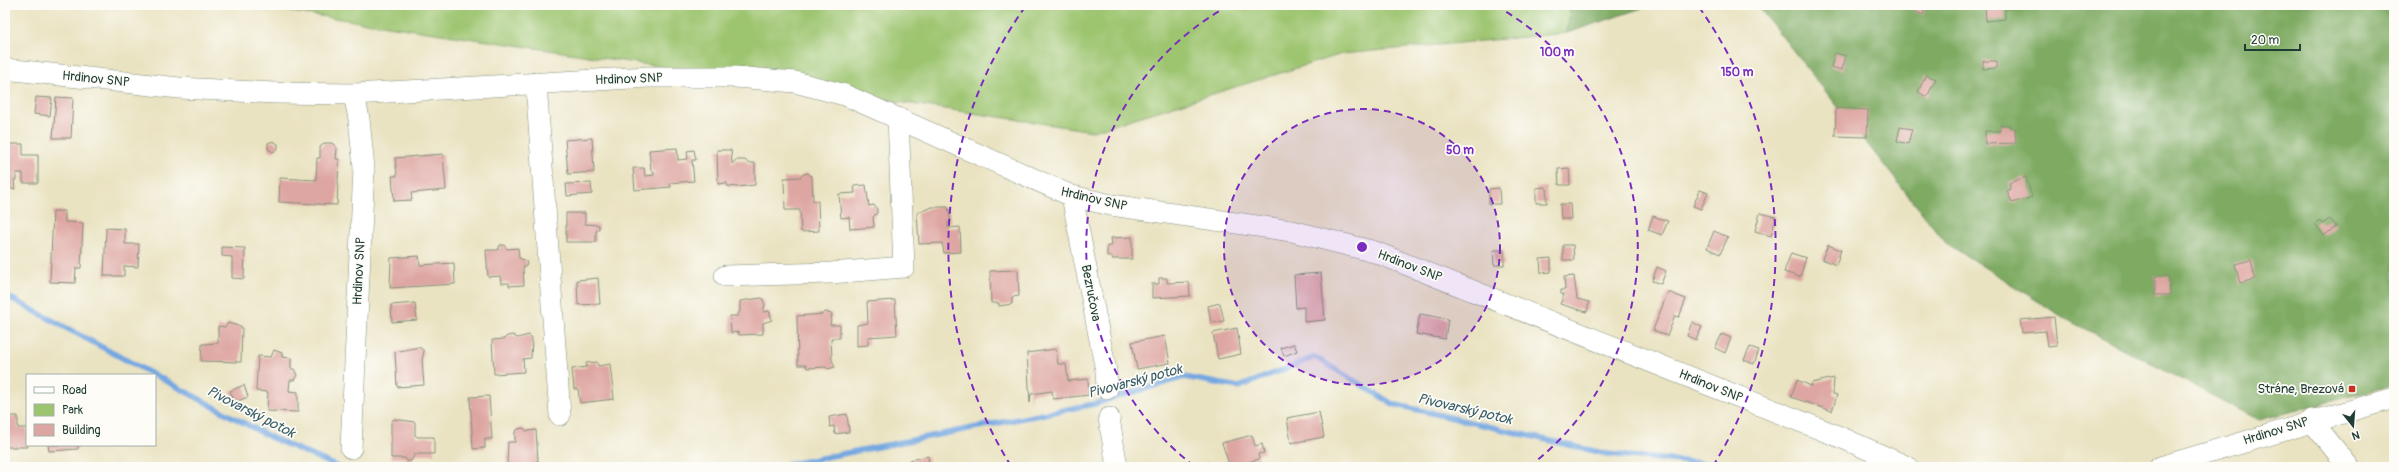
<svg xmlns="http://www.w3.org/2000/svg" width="2399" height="472" font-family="Pangolin,sans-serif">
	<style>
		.green { fill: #9dc570; stroke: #5e8152 }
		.forest { fill: #7eaa62; stroke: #4e744b }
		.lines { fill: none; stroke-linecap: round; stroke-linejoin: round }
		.stream { stroke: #75a7e1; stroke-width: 5.5 }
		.building { fill: #dea6a2 }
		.minor-casing { stroke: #84907b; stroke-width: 22 }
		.minor { stroke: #fff; stroke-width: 21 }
		.ring { fill: none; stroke: #7b2cbf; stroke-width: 2; stroke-dasharray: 7 5 }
		.poi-dot { fill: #c8321e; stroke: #fdfcf7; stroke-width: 1.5 }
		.labels { text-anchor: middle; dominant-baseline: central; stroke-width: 3.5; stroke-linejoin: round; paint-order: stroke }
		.street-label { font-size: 13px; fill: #1f3d34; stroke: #fdfcf7 }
		.poi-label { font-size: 13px; fill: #1f3d34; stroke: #fdfcf7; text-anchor: end }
		.water-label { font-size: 14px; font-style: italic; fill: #395d68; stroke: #fdfcf7 }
		.centre { fill: #7b2cbf; stroke: #fdfcf7; stroke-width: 2 }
		.ring-label { font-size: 12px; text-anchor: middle; font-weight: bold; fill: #7b2cbf; stroke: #fdfcf7; stroke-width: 3.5; stroke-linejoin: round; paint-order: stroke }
	</style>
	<rect width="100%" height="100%" fill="#fdfcf7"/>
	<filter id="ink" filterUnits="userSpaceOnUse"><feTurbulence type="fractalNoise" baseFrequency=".025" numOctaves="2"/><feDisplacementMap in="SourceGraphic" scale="8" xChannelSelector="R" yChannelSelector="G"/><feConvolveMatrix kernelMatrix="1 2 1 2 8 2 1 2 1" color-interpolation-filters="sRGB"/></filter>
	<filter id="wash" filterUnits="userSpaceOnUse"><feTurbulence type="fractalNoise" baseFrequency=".012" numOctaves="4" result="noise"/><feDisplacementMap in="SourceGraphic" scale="16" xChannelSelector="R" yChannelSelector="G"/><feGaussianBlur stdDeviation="0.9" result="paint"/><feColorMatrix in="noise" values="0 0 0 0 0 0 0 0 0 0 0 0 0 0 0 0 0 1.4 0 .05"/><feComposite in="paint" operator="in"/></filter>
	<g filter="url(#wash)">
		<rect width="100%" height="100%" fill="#eae3c2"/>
		<!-- green -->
		<path class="green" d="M246,5H1571L1567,33L1342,54L1093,131Z"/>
		<!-- forest -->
		<g class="forest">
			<path d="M1571,5H1651L1567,33Z"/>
			<path d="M1757,5H2394V385L2259,420L2066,319L1946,243Z"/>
		</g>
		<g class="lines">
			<!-- stream -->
			<g class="stream">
				<path d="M5,295L154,375"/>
				<path d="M155,375L272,438L339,467"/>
				<path d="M776,467L1094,404L1184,377L1239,387L1315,357L1393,404L1607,454L1744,467"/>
			</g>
		</g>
		<g id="blocks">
			<!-- building -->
			<g class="building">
				<path d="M1916,5H1926L1923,15L1913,11Z"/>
				<path d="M1985,5H2012V8L2005,9V19L1986,21Z"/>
				<path d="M1835,53L1846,56L1842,70L1831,67Z"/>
				<path d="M1983,61H1997V68L1983,69Z"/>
				<path d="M1926,75L1936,79L1927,97L1918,92Z"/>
				<path d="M36,97L52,98L50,116L34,114Z"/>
				<path d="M56,97L73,98L71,138H53Z"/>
				<path d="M1836,108L1868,110L1867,137L1835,136Z"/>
				<path d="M2000,125H2010V128H2015L2016,143L1985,144V131H2000Z"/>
				<path d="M1900,127L1912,129L1908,144L1897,141Z"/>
				<path d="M592,138L594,172L568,174L565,140Z"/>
				<path d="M273,141L278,144V148L273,152L268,149V143Z"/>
				<path d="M325,143H332L337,148L336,159H339L337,205L279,202L280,178L316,180L317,158H320V147Z"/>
				<path d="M7,144H23V155H38V183H23V173H16V180H14L15,189H5Z"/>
				<path d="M677,148L678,160L688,159L687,151L694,150L696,160H692L694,181L670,183L671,187L635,190L633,168H644L645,176L654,175V171H651L649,150Z"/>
				<path d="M717,150H731L732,164L736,160H745L748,163H755V185L738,187L727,186V183L718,184Z"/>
				<path d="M443,154L446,190L411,193L412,200L394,201L392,176H397L395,158Z"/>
				<path d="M1569,168L1570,185H1559L1558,169Z"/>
				<path d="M808,173L812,177L813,201H818L819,231L801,232L800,210H785L784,178L801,177L803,174Z"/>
				<path d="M2026,177L2032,197L2012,203L2007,191L2011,189L2009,183Z"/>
				<path d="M591,183L592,194L567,196L566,184Z"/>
				<path d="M866,185L869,206L874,205L877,209V213L873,217L874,227L850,229L849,217L841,218L839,194L855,193L854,186Z"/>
				<path d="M1546,187L1547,203H1536V188Z"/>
				<path d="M1499,188L1500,204H1489V189Z"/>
				<path d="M1700,190L1708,193L1701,209L1693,206Z"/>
				<path d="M1560,204H1570L1571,219H1561Z"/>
				<path d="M932,207H948L951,222H948V228L960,227L961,252L944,253L942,243L919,244L917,213Z"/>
				<path d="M53,211H65V222L83,223L81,268H76L75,283L50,282Z"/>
				<path d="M566,213H585V224L599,225V229L596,231V242H566Z"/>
				<path d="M1760,213L1776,217L1771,236L1755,231Z"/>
				<path d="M1653,216L1668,221L1662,235L1648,230Z"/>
				<path d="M2330,219L2336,226L2324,236L2315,224L2319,220L2322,224Z"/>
				<path d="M106,228L125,229V244H139L138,267L124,266V276H104Z"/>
				<path d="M1714,231L1728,237L1720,254L1707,248Z"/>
				<path d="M1132,237V259H1112V256H1107V246H1112L1111,238Z"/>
				<path d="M500,245H504L507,249L518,248L519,258L526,261L527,265L523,268L524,285L509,286V283H501L500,276L488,277L486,250H498Z"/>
				<path d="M1563,245H1573L1574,260H1563Z"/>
				<path d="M1828,245L1841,250L1836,265L1822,259Z"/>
				<path d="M222,247L245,248L244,279L232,278V257L222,256Z"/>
				<path d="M1493,250H1504V265H1494Z"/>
				<path d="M1791,253L1806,258L1800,277L1784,272Z"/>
				<path d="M419,256L420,265L454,263L455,284L390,288L391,258Z"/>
				<path d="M1551,258V272L1541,273L1540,259Z"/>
				<path d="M2251,260L2255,279L2240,283L2235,264Z"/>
				<path d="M1657,267L1666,271L1661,284L1652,281Z"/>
				<path d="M1018,270L1019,296L1012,297V304L999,306V303H991L990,271Z"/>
				<path d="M1321,273L1325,320L1304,322V307L1296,308L1294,275Z"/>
				<path d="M1574,276L1577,299L1589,302L1587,312L1560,304L1564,295L1561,294V290H1565L1564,277Z"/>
				<path d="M2155,276H2169L2170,295H2155Z"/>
				<path d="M598,278L600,304L578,305L577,280Z"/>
				<path d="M1159,278H1167V283L1189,282L1190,296L1152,298V284H1159Z"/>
				<path d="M1668,292L1686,299L1679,317L1675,316L1667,336L1653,330Z"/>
				<path d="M762,298L765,305L763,312L769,311L772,320L763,323V334L739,335L738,332L731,333L730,316H737L740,311V301Z"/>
				<path d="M895,300L897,335L868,337V345L857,346V325L868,323L867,302Z"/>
				<path d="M415,303L417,320L392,322L391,305Z"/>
				<path d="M1220,303L1224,321L1211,323L1208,306Z"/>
				<path d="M825,312L832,314L830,325H840V338H831L832,360L835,367L828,369L826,367L807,368L806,365H798L797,316L823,314Z"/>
				<path d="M1420,314L1448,319L1445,339L1416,334Z"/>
				<path d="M2054,317L2057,346L2048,347L2046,331L2022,333L2020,320Z"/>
				<path d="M1692,322L1702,327L1696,340L1687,336Z"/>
				<path d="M228,323L242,327L241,362L201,361L202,344L218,343V326L225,327Z"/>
				<path d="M1237,328L1241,354L1218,359L1213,333Z"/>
				<path d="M1722,334L1731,338L1725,353L1715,348Z"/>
				<path d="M513,335L517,338L529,335L532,338L531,358L523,359L524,372L494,374L492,340L504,339L507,336Z"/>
				<path d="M1165,336L1170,363L1137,369L1132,342Z"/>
				<path d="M1294,344L1297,351L1284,356L1281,348Z"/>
				<path d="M419,347L424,351L422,360L424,385L397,387L395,352Z"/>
				<path d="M1750,347L1759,350L1754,364L1744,360Z"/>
				<path d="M1056,349L1058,364H1066L1068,381L1088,379L1089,395L1053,399L1052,391L1031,394L1030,403L1027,353Z"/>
				<path d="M274,350L282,353V357L291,358V369H294L297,375L294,380H290L289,391L298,392V412L267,411L268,392L256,391L258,356L271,357Z"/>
				<path d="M597,362L598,366L610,364L614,399L580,403L578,389H574L572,369L587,367L586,363Z"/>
				<path d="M1834,378L1833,394L1837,395L1832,411L1791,397L1797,380L1811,386L1812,383Z"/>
				<path d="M244,385L248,397L235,402L230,391Z"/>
				<path d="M489,396L492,439H485V448L473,449L470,397Z"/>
				<path d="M1319,412L1324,437L1291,443L1287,418Z"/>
				<path d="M847,414L849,432L835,434L834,426L830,427L829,417Z"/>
				<path d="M5,416H18V428H27V447H6Z"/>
				<path d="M394,419L415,422V435L417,437H434V454H415L411,461H407L405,458H391V422Z"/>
				<path d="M523,428L527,431L536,430L538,461H536V467H511L510,464H507L508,442H515V432L518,429Z"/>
				<path d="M1252,435L1255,446L1262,444L1264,453L1258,454L1259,459L1230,467L1222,443Z"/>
				<path d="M48,445H78V449L49,451Z"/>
				<path d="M928,456L929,467H911L910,460Z"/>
				<path d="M1208,462L1209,467H1193Z"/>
			</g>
		</g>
	</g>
	<g filter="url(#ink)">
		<use href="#blocks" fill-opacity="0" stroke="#84907b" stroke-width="1"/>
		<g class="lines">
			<!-- minor casing -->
			<g class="minor-casing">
				<g id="minor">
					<path d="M5,69L179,88L275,93L354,94L648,77H735L795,82L845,95L1072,196L1111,205L1292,231L1375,252L1840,437L1908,467"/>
					<path d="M536,83L560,415"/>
					<path d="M1072,196L1106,371L1107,389"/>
					<path d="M725,276L831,273L904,267L898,118"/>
					<path d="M1109,418L1117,467"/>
					<path d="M2311,420L2349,467"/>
					<path d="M351,448L364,168L359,119L354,94"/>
					<path d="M2160,467L2394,398"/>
				</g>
			</g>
			<!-- minor -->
			<use href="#minor" class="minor"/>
		</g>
	</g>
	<!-- distance rings -->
	<circle cx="1362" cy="247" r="138" fill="#7b2cbf" fill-opacity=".12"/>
	<g class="ring">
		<circle cx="1362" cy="247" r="138"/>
		<path d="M1194 466A276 276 0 0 1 1228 6M1496 6A276 276 0 0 1 1530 466"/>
		<path d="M1011 466A414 414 0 0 1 1025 7M1699 7A414 414 0 0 1 1713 466"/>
	</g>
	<!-- markers -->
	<rect class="poi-dot" x="2348" y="385" width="8" height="8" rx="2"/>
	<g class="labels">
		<!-- street labels -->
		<g class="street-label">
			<text transform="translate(96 79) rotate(6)">Hrdinov SNP</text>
			<text transform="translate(629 79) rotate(-2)">Hrdinov SNP</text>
			<text transform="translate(1094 199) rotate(13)">Hrdinov SNP</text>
			<text transform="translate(1410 266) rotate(21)">Hrdinov SNP</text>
			<text transform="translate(359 271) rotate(-87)">Hrdinov SNP</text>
			<text transform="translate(1091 293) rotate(79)">Bezručova</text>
			<text transform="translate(1711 386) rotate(22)">Hrdinov SNP</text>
			<text transform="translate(2276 431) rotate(-17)">Hrdinov SNP</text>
		</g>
		<!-- poi labels -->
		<g class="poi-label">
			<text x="2344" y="389">Stráne, Brezová</text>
		</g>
		<!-- water labels -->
		<g class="water-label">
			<text transform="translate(1135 381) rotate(-15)">Pivovarský potok</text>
			<text transform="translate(1465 409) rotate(13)">Pivovarský potok</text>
			<text transform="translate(251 412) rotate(27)">Pivovarský potok</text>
		</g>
	</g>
	<circle cx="1362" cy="247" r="6" class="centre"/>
	<g class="ring-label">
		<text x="1557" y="56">100 m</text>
		<text x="1737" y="76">150 m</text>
		<text x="1460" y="154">50 m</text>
	</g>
	<!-- margin -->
	<rect width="2399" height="472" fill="none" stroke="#fdfcf7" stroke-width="20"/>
	<!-- legend -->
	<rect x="26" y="374" width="130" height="72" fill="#fdfcf7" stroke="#a4b0a9"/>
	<rect x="34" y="387" width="20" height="6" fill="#ffffff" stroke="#a4b0a9"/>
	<text x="62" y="394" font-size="12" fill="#1f3d34">Road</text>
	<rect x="34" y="404" width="20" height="12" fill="#9dc570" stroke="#a4b0a9"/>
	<text x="62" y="414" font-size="12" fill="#1f3d34">Park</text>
	<rect x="34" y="424" width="20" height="12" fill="#dea6a2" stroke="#a4b0a9"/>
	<text x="62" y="434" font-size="12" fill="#1f3d34">Building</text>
	<!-- north arrow -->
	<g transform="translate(2353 426) rotate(163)" stroke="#fdfcf7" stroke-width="3" paint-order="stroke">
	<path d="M0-3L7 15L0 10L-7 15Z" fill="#1f3d34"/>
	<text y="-6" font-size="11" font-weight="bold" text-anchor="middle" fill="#1f3d34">N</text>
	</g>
	<!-- scale -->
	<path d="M2245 44v6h55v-6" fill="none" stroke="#1f3d34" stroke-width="2"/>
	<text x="2251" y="44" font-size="12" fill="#1f3d34" stroke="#fdfcf7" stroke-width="3" paint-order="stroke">20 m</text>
</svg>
